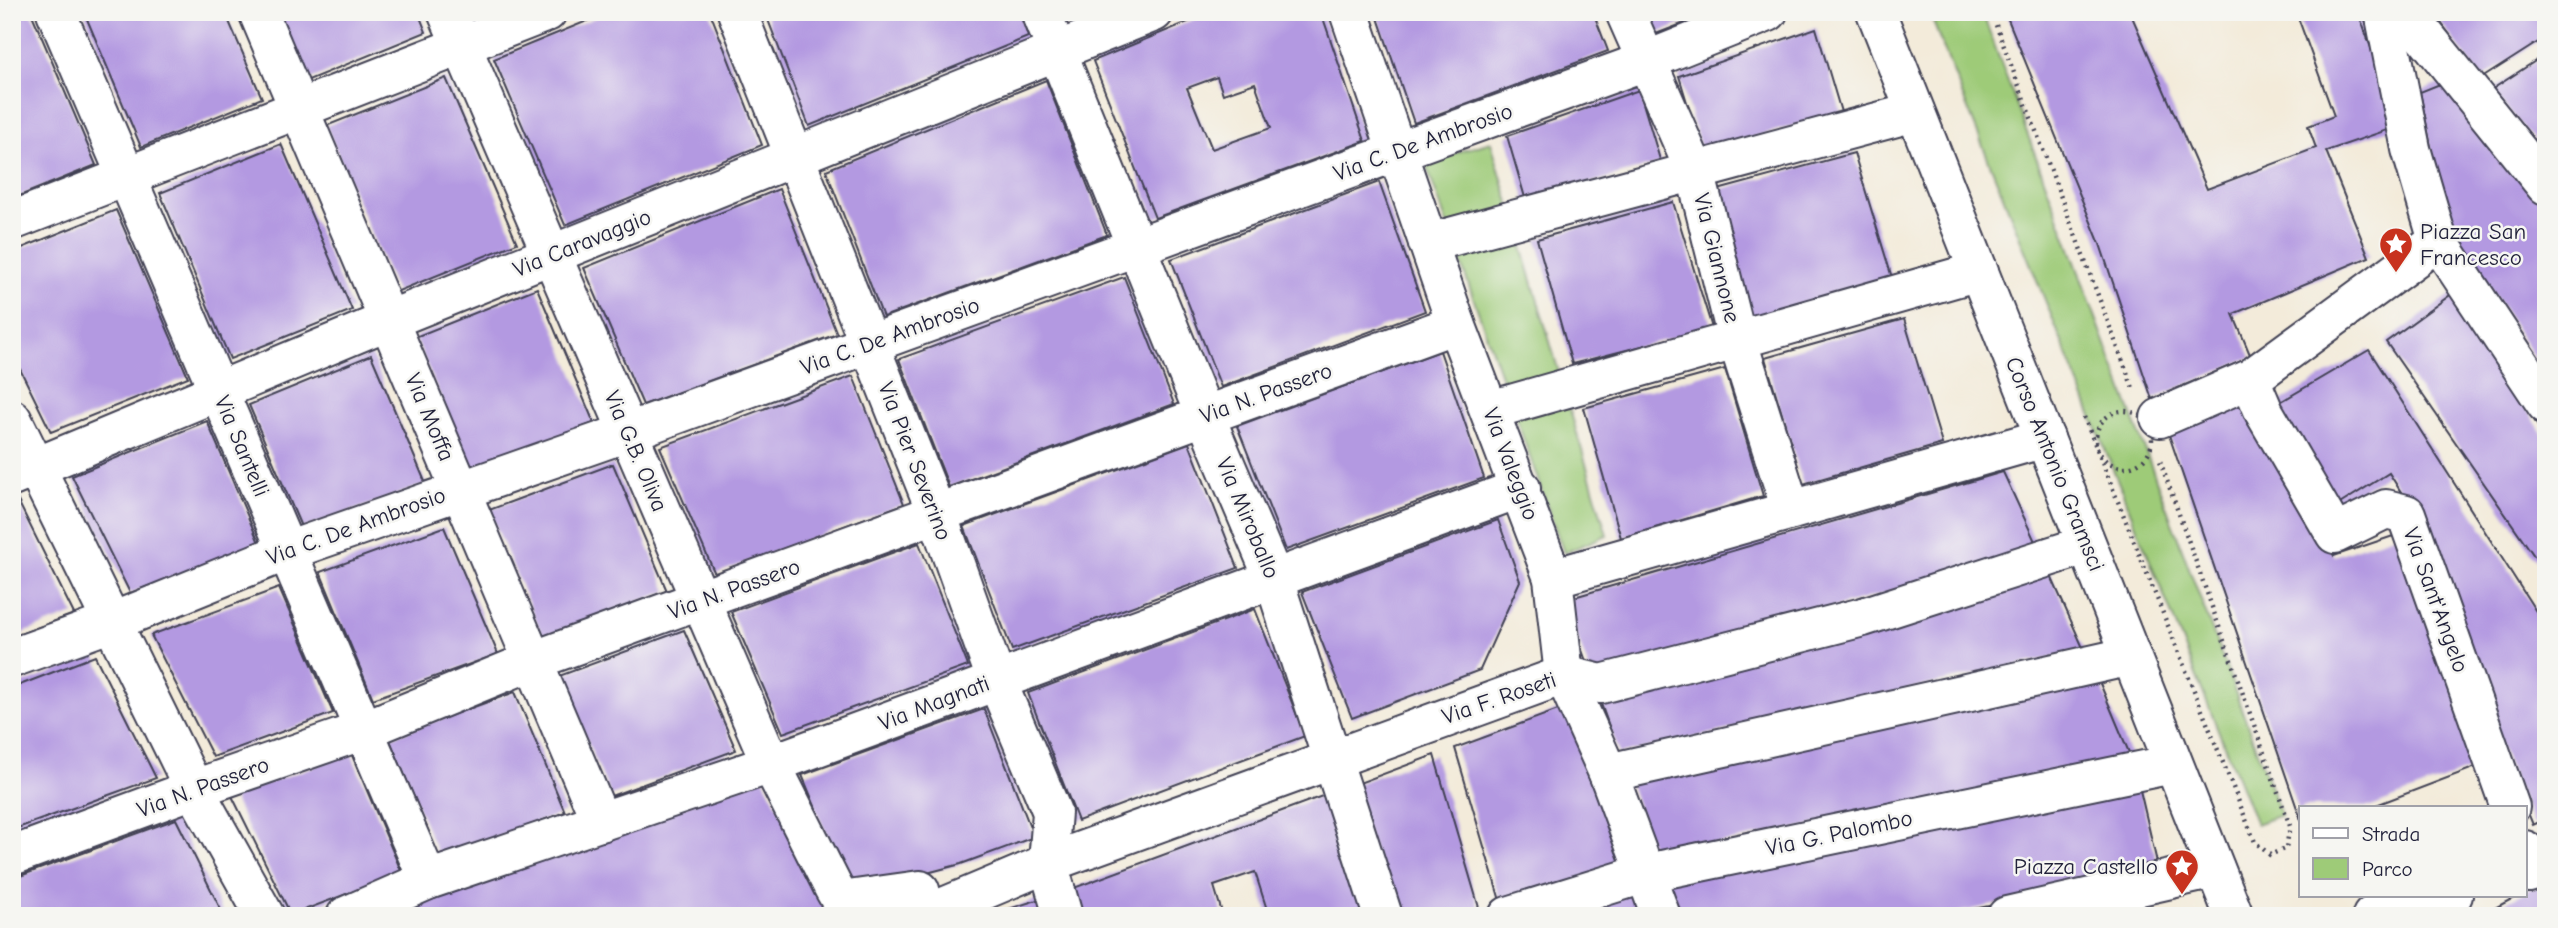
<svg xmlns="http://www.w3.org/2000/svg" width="2558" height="928" font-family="'Comic Neue',sans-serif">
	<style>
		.green { fill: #9ecb78; stroke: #60765a; stroke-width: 2 }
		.building { fill: #b399e1; fill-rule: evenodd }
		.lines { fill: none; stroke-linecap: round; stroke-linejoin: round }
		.minor-casing { stroke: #414053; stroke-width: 42 }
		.path { stroke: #414053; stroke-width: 4.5; stroke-dasharray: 2 5; stroke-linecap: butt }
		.minor { stroke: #fff; stroke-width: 38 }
		.labels { text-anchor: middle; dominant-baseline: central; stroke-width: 5; stroke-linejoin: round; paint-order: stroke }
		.street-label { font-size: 23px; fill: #22223b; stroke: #f6f6f2 }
		.poi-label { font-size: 23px; fill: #22223b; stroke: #f6f6f2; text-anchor: start }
	</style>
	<rect width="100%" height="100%" fill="#f6f6f2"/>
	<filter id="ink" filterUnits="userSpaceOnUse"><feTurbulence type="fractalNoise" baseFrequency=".0143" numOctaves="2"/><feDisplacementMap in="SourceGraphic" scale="14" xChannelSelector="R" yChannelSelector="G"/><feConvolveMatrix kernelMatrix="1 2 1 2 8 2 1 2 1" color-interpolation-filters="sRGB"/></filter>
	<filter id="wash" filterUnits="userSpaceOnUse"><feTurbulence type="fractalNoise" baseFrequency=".00686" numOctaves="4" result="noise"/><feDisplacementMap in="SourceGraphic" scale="28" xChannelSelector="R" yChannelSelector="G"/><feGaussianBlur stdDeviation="1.57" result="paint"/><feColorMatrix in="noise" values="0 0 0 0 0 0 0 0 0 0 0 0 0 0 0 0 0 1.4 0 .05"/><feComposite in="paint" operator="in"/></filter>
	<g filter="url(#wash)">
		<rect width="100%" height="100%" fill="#f3ebda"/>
		<!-- green -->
		<g class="green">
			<path d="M1929,12H1982L2281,815L2256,824Z"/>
			<path d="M1491,142L1607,535L1564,553L1425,162Z"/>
		</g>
		<g id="blocks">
			<!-- building -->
			<g class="building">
				<path d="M12,12H31L96,165L12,199Z"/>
				<path d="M84,12H225L262,98L141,147Z"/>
				<path d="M277,12H418L426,32L306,81Z"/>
				<path d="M609,12H710L762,145L565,225L494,59Z"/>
				<path d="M765,12H1019L1028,37L809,126Z"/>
				<path d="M1212,12H1321L1365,141L1155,218L1093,61ZM1217,77L1223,94L1255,83L1271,128L1212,149L1187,88Z"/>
				<path d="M1376,12H1593L1608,51L1414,123Z"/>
				<path d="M1639,12H1713L1648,37Z"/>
				<path d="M2005,12H2130L2207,189L2316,148L2308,126L2334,116L2296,12H2358L2399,126L2326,151L2369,257L2233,314L2251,357L2152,399L2100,244Z"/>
				<path d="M2433,12H2546V37L2482,78Z"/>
				<path d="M1816,28L1841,112L1702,152L1679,76Z"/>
				<path d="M2546,54V154L2491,90Z"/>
				<path d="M446,78L517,243L396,292L326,126Z"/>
				<path d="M1046,80L1107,235L883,317L826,170Z"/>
				<path d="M2450,80L2546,193V377L2457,235L2442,202L2420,92Z"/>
				<path d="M1639,90L1661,163L1526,201L1507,136Z"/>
				<path d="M281,144L352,310L230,359L160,193Z"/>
				<path d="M1854,153L1893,281L1752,318L1714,191Z"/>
				<path d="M1379,182L1425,311L1221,387L1171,259Z"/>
				<path d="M779,189L837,334L643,405L584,268Z"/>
				<path d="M1673,202L1712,328L1572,364L1537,239Z"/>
				<path d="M116,210L188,377L51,432L12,353V252Z"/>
				<path d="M1124,277L1174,404L949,487L899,359Z"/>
				<path d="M537,288L594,423L471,468L415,337Z"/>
				<path d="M2453,293L2546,439V573L2386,342Z"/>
				<path d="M1904,319L1942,444L1803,484L1765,358Z"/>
				<path d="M2369,350L2546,627V819L2533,825L2484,706L2418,519L2389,473L2335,507L2270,408Z"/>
				<path d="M1440,351L1484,478L1286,550L1237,426Z"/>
				<path d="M371,355L426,484L302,529L249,405Z"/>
				<path d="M1725,369L1763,496L1621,538L1584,408Z"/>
				<path d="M853,376L904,504L715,574L660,447Z"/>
				<path d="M2246,395L2334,556L2399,534L2484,764L2371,807H2301V820L2169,435Z"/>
				<path d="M207,421L260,545L130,593L72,476Z"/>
				<path d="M1189,443L1238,568L1012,650L964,526Z"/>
				<path d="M613,464L667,591L543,637L489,510Z"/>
				<path d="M2003,472L2039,550L1591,675L1564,600Z"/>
				<path d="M17,499L74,614L12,637V501Z"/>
				<path d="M1498,520L1520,581L1480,670L1352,718L1302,592Z"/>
				<path d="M444,527L498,654L373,699L320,572Z"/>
				<path d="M919,543L968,666L783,733L731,612Z"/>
				<path d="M2047,567L2084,650L1619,754L1600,701Z"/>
				<path d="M279,588L333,713L213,757L151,635Z"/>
				<path d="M1255,609L1305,736L1078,821L1028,693Z"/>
				<path d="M684,630L736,750L611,796L559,676Z"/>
				<path d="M95,656L156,778L12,830V688Z"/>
				<path d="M2099,681L2133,762L1655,856L1628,779Z"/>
				<path d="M515,692L565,812L440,859L389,738Z"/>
				<path d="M1566,707L1626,866L1501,904L1455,748Z"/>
				<path d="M984,709L1034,837L961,864L851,893L802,775Z"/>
				<path d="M351,753L402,873L291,915L232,796Z"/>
				<path d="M1434,755L1480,911L1463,916H1397L1351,786Z"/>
				<path d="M763,778L828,904L911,895L915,916H375Z"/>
				<path d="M2139,786L2159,871L1940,916H1675L1662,879Z"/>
				<path d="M1325,795L1367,916H1269L1255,872L1214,886L1223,916H1079L1071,889Z"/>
				<path d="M176,819L224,916H12V879Z"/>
				<path d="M2546,887V916H2480L2532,888Z"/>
				<path d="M1634,888L1644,916H1549Z"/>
				<path d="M1040,899L1045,916H990V915Z"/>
			</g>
		</g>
	</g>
	<g filter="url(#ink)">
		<use href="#blocks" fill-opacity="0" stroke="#414053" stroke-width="2"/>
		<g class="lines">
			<!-- minor casing -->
			<g class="minor-casing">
				<g id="minor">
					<path d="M56,12L428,880"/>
					<path d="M258,12L601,822"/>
					<path d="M447,12L771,764L833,887L841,901L920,890L927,916"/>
					<path d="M737,12L937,514L996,679L1052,812L1048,863L1063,916"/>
					<path d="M1041,12L1205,416L1273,577L1383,916"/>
					<path d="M1349,12L1456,324L1553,578L1564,675L1608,773L1661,916"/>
					<path d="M1625,12L1695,171L1737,339L1791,510"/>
					<path d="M1876,12L2234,916"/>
					<path d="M2384,12L2411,149L2438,241L2546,404"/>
					<path d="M2406,12L2546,186"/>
					<path d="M12,221L547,12"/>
					<path d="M1428,243L1915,112"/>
					<path d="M2250,379L2264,412L2335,534L2386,509L2406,514L2510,807"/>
					<path d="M1490,410L1979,271"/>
					<path d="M2160,418L2250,379L2438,241"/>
					<path d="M12,419L194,789L265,916"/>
					<path d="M12,477L389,320L1154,12"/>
					<path d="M1553,578L2045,438"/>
					<path d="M12,658L112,622L287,551L628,432L1646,61L1768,12"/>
					<path d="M1608,773L2131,656"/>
					<path d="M2525,850L2529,873"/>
					<path d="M12,856L194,789L364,730L532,661L1456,324"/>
					<path d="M927,914L1048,863L1564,675L1601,684L1863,617L2086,545"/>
					<path d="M346,916L428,880L771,764L1521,488"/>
					<path d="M1508,916L1647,873L2173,764"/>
					<path d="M2007,916L2215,869"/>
					<path d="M2372,916L2453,895"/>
				</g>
			</g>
			<!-- path -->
			<g class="path">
				<path d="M1991,12L2133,388"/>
				<circle cx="2124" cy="439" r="28"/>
				<path d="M2084,417L2255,842L2270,855L2286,848L2290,826L2159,458"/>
			</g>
			<!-- minor -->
			<use href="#minor" class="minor"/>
		</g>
	</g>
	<!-- icons -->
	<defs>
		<g id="sight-pin" transform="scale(1.75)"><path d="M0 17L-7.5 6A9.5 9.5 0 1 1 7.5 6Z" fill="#c8321e" stroke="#f6f6f2"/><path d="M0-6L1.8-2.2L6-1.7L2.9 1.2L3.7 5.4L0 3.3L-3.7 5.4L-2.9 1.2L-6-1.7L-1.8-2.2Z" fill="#fff"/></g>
	</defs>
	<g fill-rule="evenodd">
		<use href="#sight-pin" x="2396" y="244"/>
		<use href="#sight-pin" x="2182" y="866"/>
	</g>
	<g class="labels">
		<!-- street labels -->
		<g class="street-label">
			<text transform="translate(1423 142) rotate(-20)">Via C. De Ambrosio</text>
			<text transform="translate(582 243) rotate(-22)">Via Caravaggio</text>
			<text transform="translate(1717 258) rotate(76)">Via Giannone</text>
			<text transform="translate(890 336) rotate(-20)">Via C. De Ambrosio</text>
			<text transform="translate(1266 393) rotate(-20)">Via N. Passero</text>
			<text transform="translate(430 417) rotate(67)">Via Moffa</text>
			<text transform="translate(242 446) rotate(67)">Via Santelli</text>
			<text transform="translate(636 451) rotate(67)">Via G.B. Oliva</text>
			<text transform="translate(915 461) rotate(69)">Via Pier Severino</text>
			<text transform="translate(1511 464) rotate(69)">Via Valeggio</text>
			<text transform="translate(2055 464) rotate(68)">Corso Antonio Gramsci</text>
			<text transform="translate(1248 518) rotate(67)">Via Miroballo</text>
			<text transform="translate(356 526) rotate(-20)">Via C. De Ambrosio</text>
			<text transform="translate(734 589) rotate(-20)">Via N. Passero</text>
			<text transform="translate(2436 600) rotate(70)">Via Sant'Angelo</text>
			<text transform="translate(1499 698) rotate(-19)">Via F. Roseti</text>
			<text transform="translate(934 703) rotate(-21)">Via Magnati</text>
			<text transform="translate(203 787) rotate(-20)">Via N. Passero</text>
			<text transform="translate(1839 833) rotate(-12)">Via G. Palombo</text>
		</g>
		<!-- poi labels -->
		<g class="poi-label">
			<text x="2420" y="231">Piazza San<tspan x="2420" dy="26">Francesco</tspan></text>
			<text x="2158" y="866" text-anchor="end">Piazza Castello</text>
		</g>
	</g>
	<!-- margin -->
	<rect width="2558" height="928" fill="none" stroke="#f6f6f2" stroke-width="42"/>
	<!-- legend -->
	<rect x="2299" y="806" width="228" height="91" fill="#f6f6f2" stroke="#a1a1a9" stroke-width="2"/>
	<rect x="2313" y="828" width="35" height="10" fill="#ffffff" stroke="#a1a1a9" stroke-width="2"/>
	<text x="2362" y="841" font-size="21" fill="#22223b">Strada</text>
	<rect x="2313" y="858" width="35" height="21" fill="#9ecb78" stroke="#a1a1a9" stroke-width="2"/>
	<text x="2362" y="876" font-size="21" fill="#22223b">Parco</text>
</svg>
